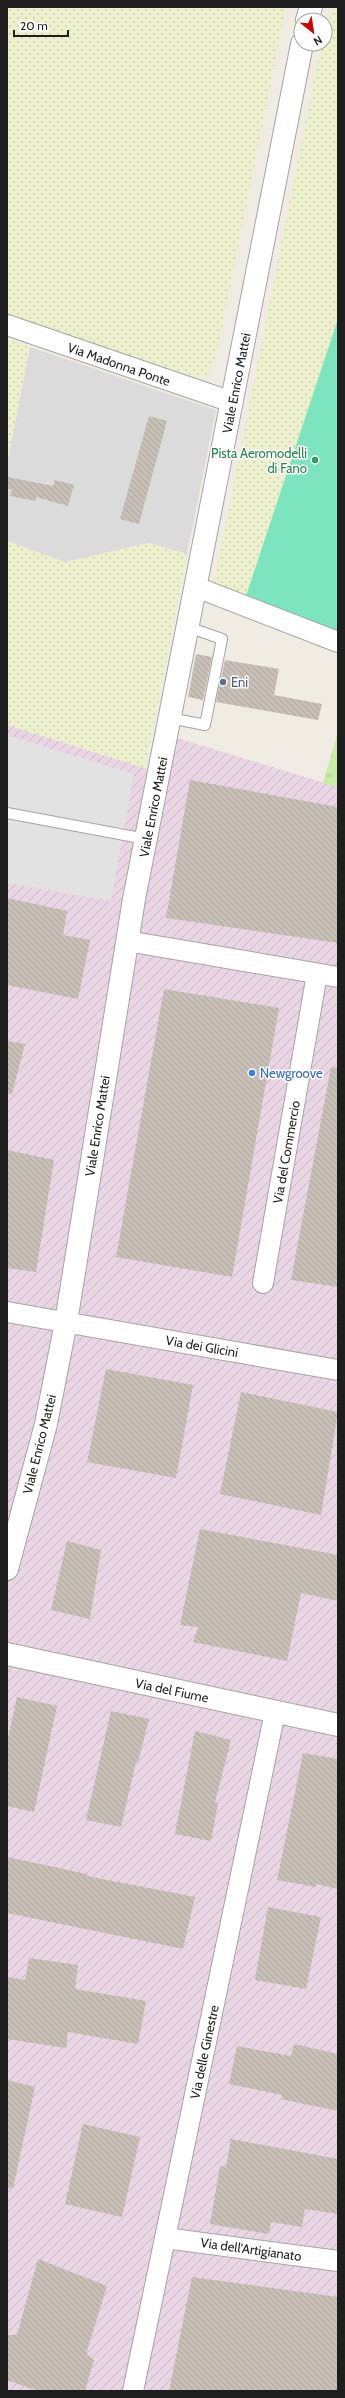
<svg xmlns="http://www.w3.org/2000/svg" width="345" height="2398" font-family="Cabin,sans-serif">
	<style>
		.residential { fill: #dcdbdb }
		.industrial { fill: url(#industrial-furrows) }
		.farmland { fill: url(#farmland-dots) }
		.grass { fill: url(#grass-tufts) }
		.pitch { fill: #7ce5bf }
		.parking { fill: #e2e2e2 }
		.building { fill: url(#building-back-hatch) }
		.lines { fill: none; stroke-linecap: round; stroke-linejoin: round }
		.service-casing { stroke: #a5a5a5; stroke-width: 12 }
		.minor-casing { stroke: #a5a5a5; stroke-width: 22 }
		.tertiary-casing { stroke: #a5a5a5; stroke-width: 24 }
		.service { stroke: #fff; stroke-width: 10 }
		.minor { stroke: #fff; stroke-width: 20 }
		.tertiary { stroke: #fff; stroke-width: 22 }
		.leisure-dot { fill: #2e9e5b; stroke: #fff; stroke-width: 1.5 }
		.service-dot { fill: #5c6f8a; stroke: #fff; stroke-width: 1.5 }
		.shop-dot { fill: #3f7fe0; stroke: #fff; stroke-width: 1.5 }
		.labels { text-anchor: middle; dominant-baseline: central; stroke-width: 3; stroke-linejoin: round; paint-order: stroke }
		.street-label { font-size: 13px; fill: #1e1e1e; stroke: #fff }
		.leisure-label { font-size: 13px; fill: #27864d; stroke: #fff; text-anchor: end }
		.service-label { font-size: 13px; fill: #4e5e75; stroke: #fff; text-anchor: start }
		.shop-label { font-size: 13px; fill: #366cbe; stroke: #fff; text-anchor: start }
	</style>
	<defs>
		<pattern id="industrial-furrows" width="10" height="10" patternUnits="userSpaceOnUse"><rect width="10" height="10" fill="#ead5e5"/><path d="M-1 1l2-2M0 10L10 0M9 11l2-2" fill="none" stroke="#c8b6c4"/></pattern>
		<pattern id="farmland-dots" width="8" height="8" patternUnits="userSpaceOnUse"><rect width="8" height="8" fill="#ecf0cd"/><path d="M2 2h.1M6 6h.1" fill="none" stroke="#cacdb0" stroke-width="1.8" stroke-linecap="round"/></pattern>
		<pattern id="grass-tufts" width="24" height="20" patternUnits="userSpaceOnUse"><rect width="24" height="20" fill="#c7eea6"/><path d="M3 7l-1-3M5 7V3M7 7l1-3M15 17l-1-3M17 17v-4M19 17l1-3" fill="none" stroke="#aacc8e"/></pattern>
		<pattern id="building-back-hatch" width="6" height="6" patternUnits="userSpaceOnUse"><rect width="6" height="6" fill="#c8bfb6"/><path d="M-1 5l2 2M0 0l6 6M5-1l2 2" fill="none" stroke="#aba49c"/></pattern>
	</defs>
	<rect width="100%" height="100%" fill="#f0ece4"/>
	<!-- residential -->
	<path class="residential" d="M30,347L216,410L187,554L149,543L65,562L7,541V464Z"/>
	<!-- industrial -->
	<path class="industrial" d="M7,725L145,768L169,773L177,738L338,787V2391H7Z"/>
	<!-- farmland -->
	<g class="farmland">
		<path d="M7,7H286L215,363L206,375L195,379L7,316Z"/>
		<path d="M335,7H338V638L213,589L321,44H325V28Z"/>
		<path d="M7,339L30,347L7,464Z"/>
		<path d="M7,541L65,562L149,543L187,554L145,768L7,725Z"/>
	</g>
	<!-- grass -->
	<path class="grass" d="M338,732V787L323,783Z"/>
	<!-- pitch -->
	<path class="pitch" d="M338,319V638L244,602Z"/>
	<!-- parking -->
	<path class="parking" d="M7,735L134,774L111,901L7,883Z"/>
	<!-- building -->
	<g class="building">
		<path d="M149,416L167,421L139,524L120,519Z"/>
		<path d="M8,477L53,486L55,480L74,485L68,506L36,497V501L10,496L12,490L7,488Z"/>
		<path d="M196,654L212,657L203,700L188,697Z"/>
		<path d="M225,660L279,669L274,695L322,704L318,720L216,702Z"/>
		<path d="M190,780L338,807V943L166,918Z"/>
		<path d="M7,898L67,911L63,935L90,940L78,999L7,985Z"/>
		<path d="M164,989L279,1008L232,1277L116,1257Z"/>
		<path d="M7,1041L25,1044L12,1094H7Z"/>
		<path d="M331,1067L338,1068V1287L291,1280Z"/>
		<path d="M7,1150L54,1160L36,1272L7,1268Z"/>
		<path d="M106,1369L193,1385L176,1478L87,1462Z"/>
		<path d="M241,1392L338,1412L321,1515L220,1494Z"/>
		<path d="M200,1529L338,1555V1601L301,1593L287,1661L193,1642L198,1627L180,1625Z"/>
		<path d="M67,1541L101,1550L90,1619L51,1610Z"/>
		<path d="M17,1697L57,1706L34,1812L7,1806V1742Z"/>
		<path d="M111,1711L149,1719L138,1762H136L121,1827L86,1820Z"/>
		<path d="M195,1731L231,1740L215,1802L218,1803L211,1841L175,1834Z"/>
		<path d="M303,1753L338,1759V1889L316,1884V1887L277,1880Z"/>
		<path d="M7,1857L87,1874V1876L195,1897L183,1949L7,1913Z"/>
		<path d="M268,1907L321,1917L306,1989L255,1980Z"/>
		<path d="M29,1958L78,1965L75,1989L146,2001L138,2044L68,2032L66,2048L7,2039V1977L25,1980Z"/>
		<path d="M294,2044L338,2054V2111L281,2099L282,2095L229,2084L237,2046L291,2056Z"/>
		<path d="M7,2080L35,2087L13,2188L7,2187Z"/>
		<path d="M83,2124L140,2137L122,2217L65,2204Z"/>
		<path d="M231,2139L338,2159V2214L305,2209L302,2227L271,2222L269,2234L210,2224L220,2166L226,2167Z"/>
		<path d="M38,2259L107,2286L86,2354L94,2360L85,2391H38L7,2380V2335H17Z"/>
		<path d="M192,2277L338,2297V2391H169Z"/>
	</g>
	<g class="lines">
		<!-- service casing -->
		<g class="service-casing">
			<g id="service">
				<path d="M170,718L205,725L222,639L188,627"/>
				<path d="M7,813L146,839"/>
			</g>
		</g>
		<!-- minor casing -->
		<g class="minor-casing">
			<g id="minor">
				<path d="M7,325L232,402"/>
				<path d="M196,587L338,642"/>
				<path d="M127,941L338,977"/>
				<path d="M263,1283L317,974"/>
				<path d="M7,1312L338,1370"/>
				<path d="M165,2238L338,2261"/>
				<path d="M133,2391L275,1712"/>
			</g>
		</g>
		<!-- tertiary casing -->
		<g class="tertiary-casing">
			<g id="tertiary">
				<path d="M307,20L311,7"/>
				<path d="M7,1569L46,1424L66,1322L134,899L302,44"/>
				<path d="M7,1654L338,1725"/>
			</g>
		</g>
		<!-- service -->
		<use href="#service" class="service"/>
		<!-- minor -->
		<use href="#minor" class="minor"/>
		<!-- tertiary -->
		<use href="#tertiary" class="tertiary"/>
	</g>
	<!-- markers -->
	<circle class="leisure-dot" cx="315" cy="460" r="4"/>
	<circle class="service-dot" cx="223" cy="682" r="4"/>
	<circle class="shop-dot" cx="252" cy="1073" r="4"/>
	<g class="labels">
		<!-- street labels -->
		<g class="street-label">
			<text transform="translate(119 364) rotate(19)">Via Madonna Ponte</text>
			<text transform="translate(236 383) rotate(-79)">Viale Enrico Mattei</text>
			<text transform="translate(153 807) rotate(-79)">Viale Enrico Mattei</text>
			<text transform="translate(97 1126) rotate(-81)">Viale Enrico Mattei</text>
			<text transform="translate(286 1152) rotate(-80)">Via del Commercio</text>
			<text transform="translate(202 1346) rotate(10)">Via dei Glicini</text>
			<text transform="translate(39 1444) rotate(-76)">Viale Enrico Mattei</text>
			<text transform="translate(172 1690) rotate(12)">Via del Fiume</text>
			<text transform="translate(204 2052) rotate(-78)">Via delle Ginestre</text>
			<text transform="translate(251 2249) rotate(8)">Via dell'Artigianato</text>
		</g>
		<!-- leisure labels -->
		<g class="leisure-label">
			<text x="307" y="453">Pista Aeromodelli<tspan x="307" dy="15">di Fano</tspan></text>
		</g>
		<!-- service labels -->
		<g class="service-label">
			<text x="231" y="682">Eni</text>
		</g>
		<!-- shop labels -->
		<g class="shop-label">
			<text x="260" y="1073">Newgroove</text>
		</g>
	</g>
	<!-- border -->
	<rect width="345" height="2398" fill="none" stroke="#1e1e1e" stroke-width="16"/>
	<!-- north arrow -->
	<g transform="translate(313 32) rotate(150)"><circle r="19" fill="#ffffff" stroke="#a5a5a5"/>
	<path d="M0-3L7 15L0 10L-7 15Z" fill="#cc0600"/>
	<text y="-6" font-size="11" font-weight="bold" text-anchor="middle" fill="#1e1e1e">N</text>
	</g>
	<!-- scale -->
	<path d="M14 30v6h54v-6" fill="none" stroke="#1e1e1e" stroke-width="2"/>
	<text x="20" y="30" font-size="12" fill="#1e1e1e" stroke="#ffffff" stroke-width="3" paint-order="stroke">20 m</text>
</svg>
